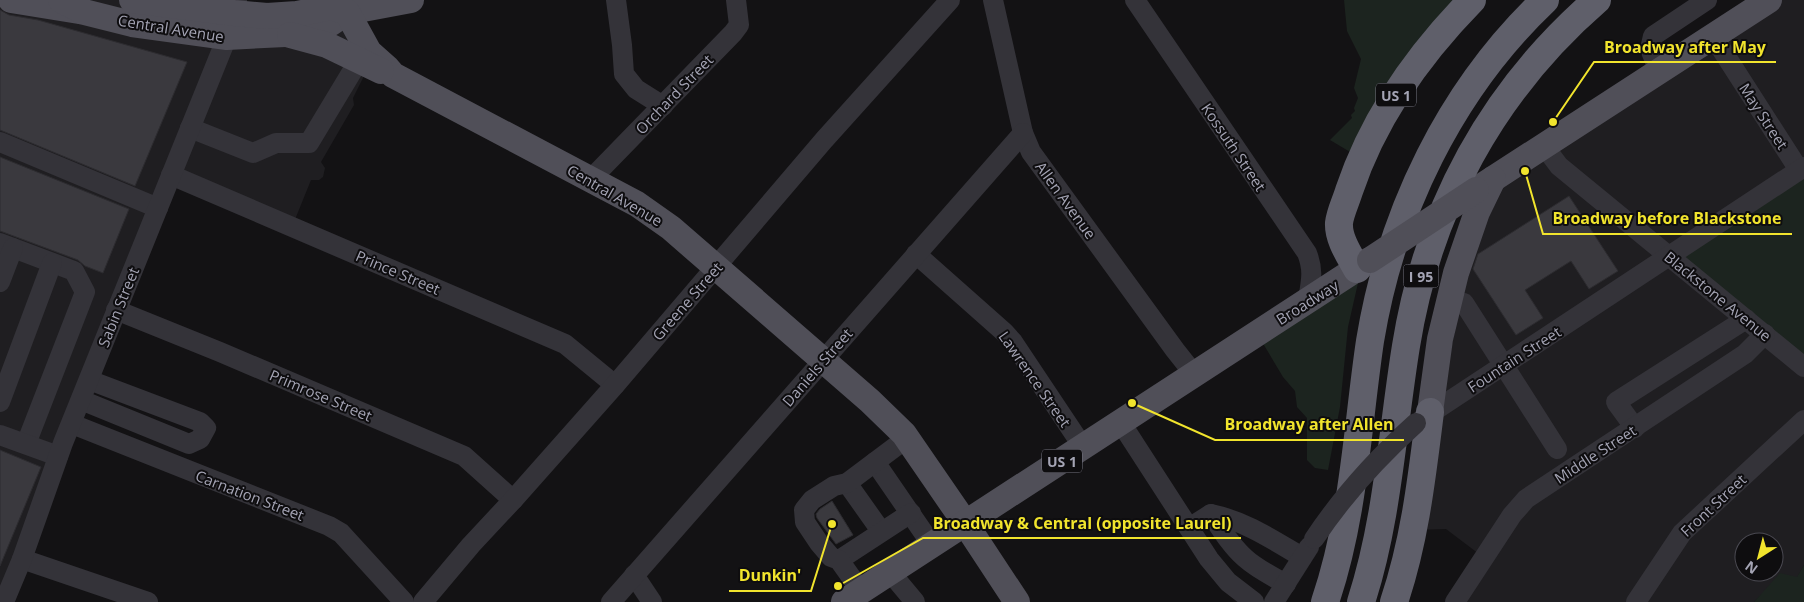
<svg xmlns="http://www.w3.org/2000/svg" width="1804" height="602" font-family="'Open Sans',sans-serif">
	<style>
		.built { fill: #1f1e21; fill-rule: evenodd }
		.green { fill: #1c241f }
		.building { fill: #3a393e; stroke: #2d2c30 }
		.lines { fill: none; stroke-linecap: round; stroke-linejoin: round }
		.minor { stroke: #343339; stroke-width: 20 }
		.major { stroke: #504f58; stroke-width: 26 }
		.highway { stroke: #5f5f6a; stroke-width: 28 }
		.minor-bridge { stroke: #343339; stroke-width: 20 }
		.major-bridge { stroke: #504f58; stroke-width: 26 }
		.labels { text-anchor: middle; dominant-baseline: central; stroke-width: 4; stroke-linejoin: round; paint-order: stroke }
		.shield { fill: #0e0d0f; stroke: #777782; stroke-width: 1 }
		.shield-label { font-size: 14px; font-weight: bold; fill: #a4a4b4 }
		.street-label { font-size: 15px; fill: #a4a4b4; stroke: #0e0d0f }
		.leader { fill: none; stroke: #f1e42d; stroke-width: 2 }
		.callout-dot { fill: #f1e42d; stroke: #0e0d0f; stroke-width: 2 }
		.callout-label { font-size: 16px; text-anchor: middle; font-weight: bold; fill: #f1e42d; stroke: #0e0d0f; stroke-width: 4; stroke-linejoin: round; paint-order: stroke }
	</style>
	<rect width="100%" height="100%" fill="#131214"/>
	<!-- built -->
	<g class="built">
		<path d="M0,0H172L257,9L322,0L371,62L353,98L354,105L321,162L325,168L323,177L319,180H311L294,222L173,171L0,602Z"/>
		<path d="M1763,0H1804V565L1797,578L1767,589L1754,602H1451L1479,554L1446,529L1414,530L1485,184ZM1744,542H1774V572H1744Z"/>
	</g>
	<!-- green -->
	<g class="green">
		<path d="M1344,0H1467L1362,159L1330,140L1352,118L1351,115L1355,111L1354,108L1358,98L1354,88L1361,59L1347,31Z"/>
		<path d="M1804,163V362L1676,254Z"/>
		<path d="M1365,265L1358,283L1348,327L1340,407L1328,470L1315,468L1307,460V418L1297,407L1295,391L1283,377L1258,335Z"/>
		<path d="M1804,565V602H1754L1780,573L1797,577Z"/>
	</g>
	<!-- building -->
	<g class="building">
		<path d="M0,10L9,15L38,20L187,62L135,186L0,130Z"/>
		<path d="M0,157L129,209L103,273L85,266L78,260L0,231Z"/>
		<path d="M1569,196L1618,271L1589,289L1571,261L1525,290L1543,318L1516,335L1473,269L1478,254Z"/>
		<path d="M0,450L41,467L0,566Z"/>
		<path d="M832,501L853,535L836,544L817,518L816,514L820,509Z"/>
	</g>
	<g class="lines">
		<!-- minor -->
		<g class="minor">
			<path d="M616,0L622,45L624,74L636,89L663,106"/>
			<path d="M993,0L1023,133L1031,152L1175,350L1194,374"/>
			<path d="M1135,0L1307,253C1314,271 1311,281 1308,300"/>
			<path d="M1713,36L1799,170"/>
			<path d="M1659,71L1650,49L1653,36L1707,0"/>
			<path d="M190,128L253,153L276,143H309L359,60"/>
			<path d="M0,142L158,208"/>
			<path d="M1544,146L1559,166L1804,367"/>
			<path d="M171,175L565,344L615,385"/>
			<path d="M590,180L733,33L739,25L736,0"/>
			<path d="M0,243L74,271L85,292L26,444"/>
			<path d="M916,254L1004,332L1013,342L1083,447"/>
			<path d="M0,282L13,248"/>
			<path d="M1464,303L1557,449"/>
			<path d="M116,310L220,352L464,456L513,500"/>
			<path d="M81,400L189,444L200,439L206,428L200,422L89,380"/>
			<path d="M0,402L52,263"/>
			<path d="M1422,419L1804,167"/>
			<path d="M1121,423L1209,559L1228,582L1254,602"/>
			<path d="M72,424L329,526L341,533L404,602"/>
			<path d="M1635,428L1616,402L1746,319"/>
			<path d="M0,435L58,456"/>
			<path d="M875,462L932,545"/>
			<path d="M847,483L881,531"/>
			<path d="M1211,514C1221,529 1231,546 1245,558C1257,569 1272,576 1286,584"/>
			<path d="M1189,528L1211,514C1245,521 1273,540 1302,557"/>
			<path d="M22,559L148,602"/>
			<path d="M839,560L911,513"/>
			<path d="M890,572L915,602"/>
			<path d="M634,575L652,602"/>
			<path d="M861,591L839,560L831,557L819,543L805,522L804,510L812,500L834,486L847,483L907,438"/>
			<path d="M4,602L22,559L63,443L227,37L237,0"/>
			<path d="M423,602L471,545L513,500L615,385L824,140L950,0"/>
			<path d="M611,602L1023,133"/>
			<path d="M1274,602L1309,547"/>
			<path d="M1455,602L1512,515L1526,499L1745,354L1765,334"/>
			<path d="M1636,602L1682,533L1804,420"/>
		</g>
		<!-- major -->
		<g class="major">
			<path d="M11,0L79,11"/>
			<path d="M61,0L84,12L132,24L227,37L285,34L331,23L347,12L411,0"/>
			<path d="M132,0L234,13L267,16L297,14L331,7L347,12L369,52L387,68L393,75L637,204L671,228L870,401L904,434L957,511L1017,602"/>
			<path d="M290,35L327,45L381,71"/>
			<path d="M1476,190L1769,0"/>
			<path d="M1430,412L1440,339L1456,273L1477,212L1493,179"/>
			<path d="M844,602L1370,260"/>
		</g>
		<!-- highway -->
		<g class="highway">
			<path d="M1357,269C1350,256 1338,239 1339,223C1340,213 1346,201 1349,191C1373,119 1419,54 1472,0"/>
			<path d="M1325,602C1354,517 1357,429 1370,341C1391,213 1450,90 1545,0"/>
			<path d="M1361,602C1388,519 1392,432 1406,346C1428,209 1492,91 1597,0"/>
			<path d="M1394,602C1415,540 1422,476 1430,412"/>
		</g>
		<!-- minor-bridge -->
		<path class="minor-bridge" d="M1314,539C1344,494 1376,459 1416,423"/>
		<!-- major-bridge -->
		<path class="major-bridge" d="M1370,260L1476,190"/>
	</g>
	<g class="labels">
		<!-- shield labels -->
		<g class="shield">
			<rect x="1376" y="83.5" width="40" height="23" rx="4"/>
			<rect x="1403.5" y="264.5" width="35" height="23" rx="4"/>
			<rect x="1042" y="449.5" width="40" height="23" rx="4"/>
		</g>
		<g class="shield-label">
			<text x="1396" y="95">US 1</text>
			<text x="1421" y="276">I 95</text>
			<text x="1062" y="461">US 1</text>
		</g>
		<!-- street labels -->
		<g class="street-label">
			<text transform="translate(171 28) rotate(9)">Central Avenue</text>
			<text transform="translate(674 94) rotate(-46)">Orchard Street</text>
			<text transform="translate(1764 116) rotate(57)">May Street</text>
			<text transform="translate(1234 147) rotate(56)">Kossuth Street</text>
			<text transform="translate(615 195) rotate(30)">Central Avenue</text>
			<text transform="translate(1066 200) rotate(54)">Allen Avenue</text>
			<text transform="translate(398 272) rotate(23)">Prince Street</text>
			<text transform="translate(1718 296) rotate(39)">Blackstone Avenue</text>
			<text transform="translate(687 301) rotate(-49)">Greene Street</text>
			<text transform="translate(1307 302) rotate(-32)">Broadway</text>
			<text transform="translate(118 307) rotate(-68)">Sabin Street</text>
			<text transform="translate(1514 359) rotate(-33)">Fountain Street</text>
			<text transform="translate(817 367) rotate(-49)">Daniels Street</text>
			<text transform="translate(1035 379) rotate(55)">Lawrence Street</text>
			<text transform="translate(321 395) rotate(23)">Primrose Street</text>
			<text transform="translate(1595 454) rotate(-33)">Middle Street</text>
			<text transform="translate(250 495) rotate(21)">Carnation Street</text>
			<text transform="translate(1713 505) rotate(-43)">Front Street</text>
		</g>
	</g>
	<!-- callouts -->
	<path class="leader" d="M1553 122L1594 62H1776M1525 171L1543 234H1792M1132 403L1215 440H1404M838 586L923 538H1241M832 524L811 591H729"/>
	<g class="callout-dot">
		<circle cx="1553" cy="122" r="5"/>
		<circle cx="1525" cy="171" r="5"/>
		<circle cx="1132" cy="403" r="5"/>
		<circle cx="838" cy="586" r="5"/>
		<circle cx="832" cy="524" r="5"/>
	</g>
	<g class="callout-label">
		<text x="1685" y="53">Broadway after May</text>
		<text x="1667" y="224">Broadway before Blackstone</text>
		<text x="1309" y="430">Broadway after Allen</text>
		<text x="1082" y="529">Broadway &amp; Central (opposite Laurel)</text>
		<text x="770" y="581">Dunkin'</text>
	</g>
	<!-- north arrow -->
	<g transform="translate(1759 557) rotate(216)"><circle r="24" fill="#0e0d0f" stroke="#4a4951"/>
	<path d="M0-4L9 19L0 12L-9 19Z" fill="#f1e42d"/>
	<text y="-8" font-size="14" font-weight="bold" text-anchor="middle" fill="#a4a4b4">N</text>
	</g>
</svg>
